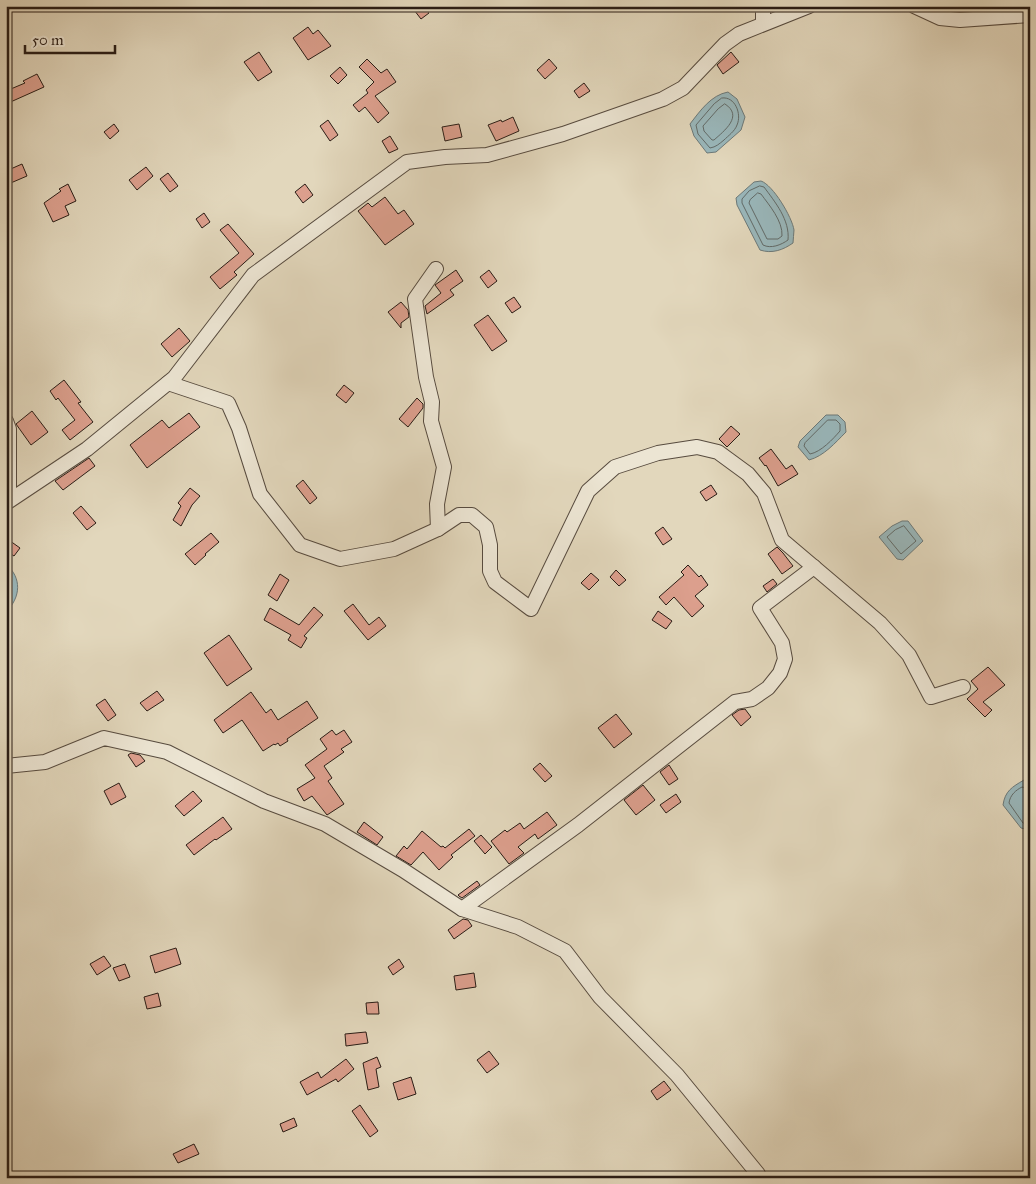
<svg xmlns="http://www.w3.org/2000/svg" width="1036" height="1184" font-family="'IM FELL Great Primer',serif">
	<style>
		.water { fill: #99b7bb; stroke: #6c7979 }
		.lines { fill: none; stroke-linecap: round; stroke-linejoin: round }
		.shore { stroke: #616a68; stroke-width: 1 }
		.building { fill: #dc9f8d; stroke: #291c15 }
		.minor-casing { stroke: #574b3f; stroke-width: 16 }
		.minor { stroke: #ece5d3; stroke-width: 14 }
	</style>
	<rect width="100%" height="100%" fill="#e2d7bc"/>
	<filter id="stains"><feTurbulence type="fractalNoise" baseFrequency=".004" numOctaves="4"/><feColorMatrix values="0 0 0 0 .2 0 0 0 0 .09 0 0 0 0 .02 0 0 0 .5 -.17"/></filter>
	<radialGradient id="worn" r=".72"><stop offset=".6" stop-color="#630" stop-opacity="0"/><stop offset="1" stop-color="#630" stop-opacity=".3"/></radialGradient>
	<!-- water -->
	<g class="water">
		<path d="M728,92L737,99L745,117L741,130L716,152L707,153L694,136L690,124C700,111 711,95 728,92Z"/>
		<path d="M761,181C773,185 792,217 794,230C794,234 793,239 793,243C783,250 772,254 760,250L737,205L736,198L754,182Z"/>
		<path d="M826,415H838L845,422L846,432C835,443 824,456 809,460L798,447L800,441Z"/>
		<path d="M902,521H908L923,541L903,560L897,559L879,537L892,526Z"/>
		<path d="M6,564C22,578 21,597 6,612Z"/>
		<path d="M1024,780L1030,787V830L1021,828L1003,805C1005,791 1012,787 1024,780Z"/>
	</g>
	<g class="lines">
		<!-- shore -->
		<g class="shore">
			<path d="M722,98C735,96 742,114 737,125C735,131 728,136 724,140C719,144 716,147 710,148L698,134L696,125L714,104Z"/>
			<path d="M725,104C744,116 724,131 714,140H712L704,131L703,126L718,109Z"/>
			<path d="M760,186L764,187C775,202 790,220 788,240C781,245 771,249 763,245L742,203V199L749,191Z"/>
			<path d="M758,193L761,194C769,205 783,221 782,236L778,239H767L749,203L750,200Z"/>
			<path d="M828,420H836L840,424V431C833,439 821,452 810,454L804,446L805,443Z"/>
			<path d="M904,526L916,541L901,554L887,537L895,530Z"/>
			<path d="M1030,789L1022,787C1016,790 1010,795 1009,803L1023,823L1030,825"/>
		</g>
	</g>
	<!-- building -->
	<g class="building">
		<path d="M411,6H423L429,13L421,19Z"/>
		<path d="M308,27L313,34L318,30L331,46L308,60L293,38Z"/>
		<path d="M259,52L272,72L258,81L244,62Z"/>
		<path d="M731,52L739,62L723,74L717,65Z"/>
		<path d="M367,59L381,73L387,69L396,82L375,96L389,113L378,123L365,107L359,112L353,105L368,93L366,90L374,82L359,67Z"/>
		<path d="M549,59L557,68L545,79L537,70Z"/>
		<path d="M340,67L347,75L338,84L330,76Z"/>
		<path d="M37,74L44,87L6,104V91L25,83L23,81Z"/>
		<path d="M584,83L590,91L579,98L574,91Z"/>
		<path d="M513,117L519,131L496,141L488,125L501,120L502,122Z"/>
		<path d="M328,120L338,135L330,141L320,126Z"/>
		<path d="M114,124L119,131L110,139L104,132Z"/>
		<path d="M459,124L462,137L445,141L442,127Z"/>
		<path d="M390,136L398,149L389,153L382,141Z"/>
		<path d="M22,164L27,176L6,185V171Z"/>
		<path d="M146,167L153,176L137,190L129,180Z"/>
		<path d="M168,173L178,186L170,192L160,179Z"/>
		<path d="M68,184L76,201L65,206L69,215L53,222L44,203L61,191L59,189Z"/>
		<path d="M305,184L313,195L303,203L295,192Z"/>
		<path d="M385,197L398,214L404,210L414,224L385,245L358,211L368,203L372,207Z"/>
		<path d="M204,213L210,222L202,228L196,219Z"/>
		<path d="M228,224L254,254L234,272L237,275L220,289L210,277L239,253L220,230Z"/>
		<path d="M456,270L463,281L450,290L454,295L427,314L425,306L441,293L435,285Z"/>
		<path d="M489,270L497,281L488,288L480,277Z"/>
		<path d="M514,297L521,307L512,313L505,303Z"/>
		<path d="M401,302L408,310L409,317L401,323V328L388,312Z"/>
		<path d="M488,315L507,341L492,351L474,325Z"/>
		<path d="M179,328L190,341L172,357L161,344Z"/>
		<path d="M64,380L81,402L78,403L93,422L70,440L62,430L75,420L58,398L56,400L50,391Z"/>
		<path d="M344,385L354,393L346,403L336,395Z"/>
		<path d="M417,398L423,404V408L408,427L399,419Z"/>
		<path d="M32,411L48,432L31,445L16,424Z"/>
		<path d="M189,413L200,427L147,468L130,445L162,420L169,428Z"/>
		<path d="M731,426L740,434L727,447L719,439Z"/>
		<path d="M771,449L786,469L792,465L798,474L778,486L766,465L765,466L759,458Z"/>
		<path d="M89,458L95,466L63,490L55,481Z"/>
		<path d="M303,480L317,498L310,504L296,486Z"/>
		<path d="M711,485L717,494L706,501L700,492Z"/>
		<path d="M190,488L200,496L192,505L181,526L173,520L181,506L178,503Z"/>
		<path d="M81,506L96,523L87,530L73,513Z"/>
		<path d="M663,527L672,539L663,545L655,533Z"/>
		<path d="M211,533L219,542L205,554L206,555L195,565L185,554Z"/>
		<path d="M6,538L20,548L14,556L6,551Z"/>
		<path d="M777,547L783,553L793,566L782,574L768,554Z"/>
		<path d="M688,565L699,577L701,575L708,585L695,596L704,606L692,617L674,597L666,605L659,597L684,575L681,572Z"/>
		<path d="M616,570L626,580L619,586L610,577Z"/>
		<path d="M591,573L599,580L589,590L581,583Z"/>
		<path d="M280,574L289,580L277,601L268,595Z"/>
		<path d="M773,579L777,584L767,592L763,586Z"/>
		<path d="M353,604L369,625L379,617L386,626L368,640L344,611Z"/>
		<path d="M314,607L323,615L304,636L307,638L301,648L288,640L291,635L264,620L270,608L299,625Z"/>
		<path d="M658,611L672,621L666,629L652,620Z"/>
		<path d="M229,635L252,669L227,686L204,653Z"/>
		<path d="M988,667L1005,685L983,702L992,710L985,717L967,699L978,689L971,681Z"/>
		<path d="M157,691L164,700L147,711L140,703Z"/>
		<path d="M251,692L266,713L271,709L278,720L307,701L318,718L287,739L288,741L280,746L278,743L275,745L274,744L263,751L242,720L223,733L214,720Z"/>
		<path d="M105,699L116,715L108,721L96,705Z"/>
		<path d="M745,709L751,717L741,726L732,715L739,710Z"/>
		<path d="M616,714L632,734L614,748L598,728Z"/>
		<path d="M332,730L336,735L344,730L352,742L341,749L344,752L324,766L332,778L328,781L344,804L327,815L312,796L304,801L297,789L315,778L305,765L327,749L320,739Z"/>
		<path d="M131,753L140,755L145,761L136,767L128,755Z"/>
		<path d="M540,763L552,776L545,782L533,769Z"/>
		<path d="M669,765L678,779L669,785L660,772Z"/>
		<path d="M119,783L126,797L111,805L104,791Z"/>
		<path d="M643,785L655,800L636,815L624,800Z"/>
		<path d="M193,791L202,801L184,816L175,806Z"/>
		<path d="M676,794L681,802L666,813L660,805Z"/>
		<path d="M547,812L557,825L538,839L535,834L518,847L524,853L509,864L491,841L505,830L507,832L520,823L524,829Z"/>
		<path d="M223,817L232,829L216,840L215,839L194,855L186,845Z"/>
		<path d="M364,822L383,837L377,845L357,832Z"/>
		<path d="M469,829L475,836L451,855L453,857L439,870L423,852L411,865L396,856L404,846L407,849L422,831L441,847L443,846L445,848Z"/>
		<path d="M481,835L492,847L485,854L474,841Z"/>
		<path d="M477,881L480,885L462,898L459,896L458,895Z"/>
		<path d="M463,919L468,920L472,926L454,939L448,930Z"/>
		<path d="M176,948L181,964L155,973L150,956Z"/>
		<path d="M104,956L111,966L97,975L90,964Z"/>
		<path d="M399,959L404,967L393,975L388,967Z"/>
		<path d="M125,964L130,977L119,981L113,968Z"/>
		<path d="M474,973L476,987L456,990L454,976Z"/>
		<path d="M158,993L161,1006L147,1009L144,997Z"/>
		<path d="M378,1002L379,1014H367L366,1003Z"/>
		<path d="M366,1032L368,1043L346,1046L345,1034Z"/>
		<path d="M489,1051L499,1064L487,1073L477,1060Z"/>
		<path d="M377,1057L381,1067L376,1069L379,1087L368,1090L363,1063Z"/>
		<path d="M346,1059L354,1069L338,1082L336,1079L307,1095L300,1082L318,1072L321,1078Z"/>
		<path d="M411,1077L416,1094L398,1100L393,1083Z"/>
		<path d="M664,1081L671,1090L657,1100L651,1091Z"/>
		<path d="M360,1105L378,1131L370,1137L352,1111Z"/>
		<path d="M294,1118L297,1126L283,1132L280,1124Z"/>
		<path d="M194,1144L199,1154L178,1163L173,1154Z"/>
	</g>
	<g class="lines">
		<!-- minor casing -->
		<g class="minor-casing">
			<g id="minor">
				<path d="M763,6V23"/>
				<path d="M914,6L940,18L960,20L1030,15"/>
				<path d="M436,269L415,299L426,377L432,402L431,421L444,467L437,504L438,529"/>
				<path d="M168,383L228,403L239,428L260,494L300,545L340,559L394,549L438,529L459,515H472L486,527L490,545V571L495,582L531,609L588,491L615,467L658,453L697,447L718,452L748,474L764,493L782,540L880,623L909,655L931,697L963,687"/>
				<path d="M6,421L9,429V500"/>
				<path d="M6,503L87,449L174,378L253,275L407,162L445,157L487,155L563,134L663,99L683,88L725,44L739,34L809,6"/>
				<path d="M6,766L45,762L104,738L167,752L264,801L325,824L403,870L462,909L518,927L565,951L600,997L677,1075L758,1174"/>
				<path d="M462,909L578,825L735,702L752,699L768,688L780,673L785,659L782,643L760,608L814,567"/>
			</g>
		</g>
		<!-- minor -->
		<use href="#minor" class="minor"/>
	</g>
	<!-- margin -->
	<rect width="1036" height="1184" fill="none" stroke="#e2d7bc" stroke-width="25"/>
	<rect x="8" y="8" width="1021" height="1169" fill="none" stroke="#291c15" stroke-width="2.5"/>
	<rect x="12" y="12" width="1011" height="1159" fill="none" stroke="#291c15"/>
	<!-- scale -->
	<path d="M25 45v8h90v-8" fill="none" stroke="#291c15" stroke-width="2.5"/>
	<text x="32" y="45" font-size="15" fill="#291c15" stroke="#ece5d3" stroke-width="4" paint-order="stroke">50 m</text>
	<rect width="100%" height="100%" filter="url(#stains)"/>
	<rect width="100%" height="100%" fill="url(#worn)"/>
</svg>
